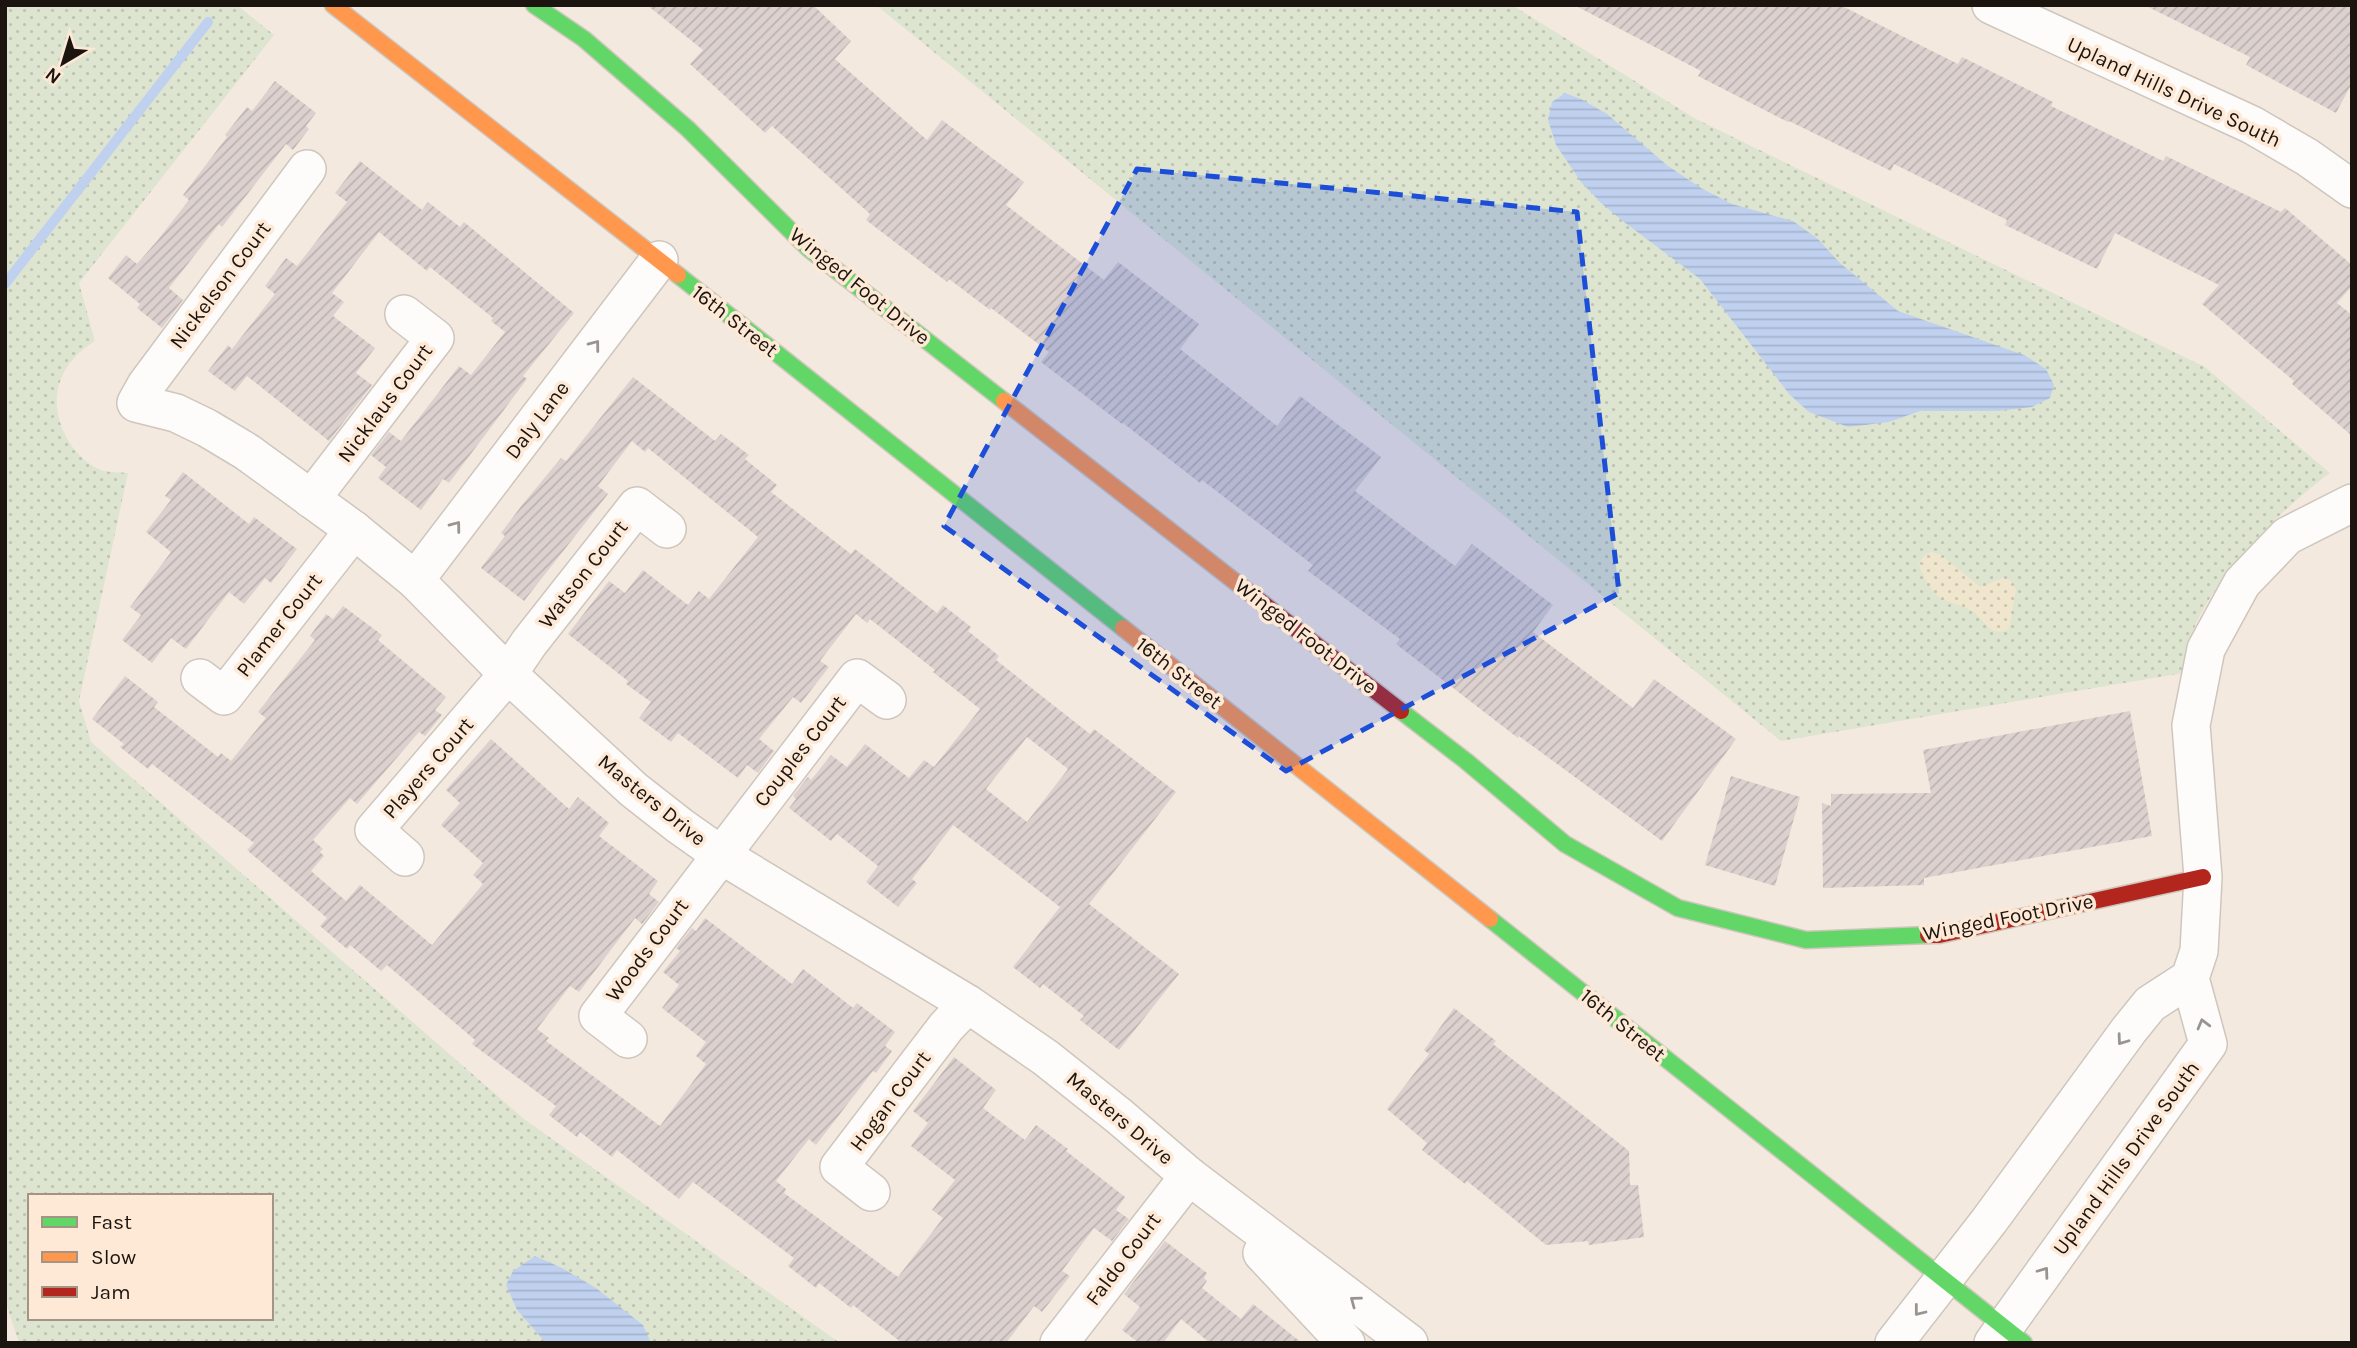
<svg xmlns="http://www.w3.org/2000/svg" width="2357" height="1348" font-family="Karla,sans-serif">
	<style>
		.grass { fill: url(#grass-dots); fill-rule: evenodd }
		.sand { fill: url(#sand-dots) }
		.water { fill: url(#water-rules) }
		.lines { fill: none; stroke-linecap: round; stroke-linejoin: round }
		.stream { stroke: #c0d1f0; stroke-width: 10 }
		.building { fill: url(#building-hatch); fill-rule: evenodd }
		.street-casing { stroke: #cec6bd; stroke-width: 40 }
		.fast-casing { stroke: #cec6bd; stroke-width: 19 }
		.slow-casing { stroke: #cec6bd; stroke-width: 19 }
		.jam-casing { stroke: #cec6bd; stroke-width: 19 }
		.street { stroke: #fdfcfa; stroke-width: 37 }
		.fast { stroke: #63d668; stroke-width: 16 }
		.slow { stroke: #ff974d; stroke-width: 16 }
		.jam { stroke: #b3261e; stroke-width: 16 }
		.oneway { stroke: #989490 }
		.marked { fill: #1d4ed8; fill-opacity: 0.2; stroke: #1d4ed8; stroke-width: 5; stroke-dasharray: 14 9; stroke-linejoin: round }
		.labels { text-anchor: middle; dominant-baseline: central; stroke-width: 7; stroke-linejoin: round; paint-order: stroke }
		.street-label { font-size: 21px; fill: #1c150f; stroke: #fde9d6 }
	</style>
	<defs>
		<pattern id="grass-dots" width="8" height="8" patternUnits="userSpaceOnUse" patternTransform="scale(1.75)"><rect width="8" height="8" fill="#dde5d0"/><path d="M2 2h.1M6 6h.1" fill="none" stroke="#bdc4b1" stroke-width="1.8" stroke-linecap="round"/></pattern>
		<pattern id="sand-dots" width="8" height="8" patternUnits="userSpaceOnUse" patternTransform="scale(1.75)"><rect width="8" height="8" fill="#f0e6cd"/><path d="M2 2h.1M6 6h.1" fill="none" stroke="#cdc4af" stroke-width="1.8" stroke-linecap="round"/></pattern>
		<pattern id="water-rules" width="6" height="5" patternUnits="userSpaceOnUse" patternTransform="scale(1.75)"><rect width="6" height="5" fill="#c0d1f0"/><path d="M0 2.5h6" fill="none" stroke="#a4b3cd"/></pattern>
		<pattern id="building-hatch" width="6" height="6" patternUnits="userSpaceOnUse" patternTransform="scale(1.75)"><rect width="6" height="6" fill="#dcd1cf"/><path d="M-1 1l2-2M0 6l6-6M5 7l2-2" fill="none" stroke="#bcb3b1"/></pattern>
	</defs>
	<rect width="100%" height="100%" fill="#f4e9df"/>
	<!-- grass -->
	<g class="grass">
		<path d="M5,5H237L274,35L79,283L95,341C56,365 46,403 69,442C76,453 89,466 101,470C109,473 120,472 128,473L79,701L91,742L524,1119L840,1343H19L5,1300ZM30,1196H271V1318H30Z"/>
		<path d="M876,5H1512L1696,119L2205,367L2330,473C2282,508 2215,575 2193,631C2188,644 2186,660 2183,673L1781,741Z"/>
	</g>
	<!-- sand -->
	<path class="sand" d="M1931,552L1941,555L1980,587L2003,578L2010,580L2016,589L2009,629C1991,638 1986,622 1974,612C1965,606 1953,604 1943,599C1932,593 1922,576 1919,564L1923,557Z"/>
	<!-- water -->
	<g class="water">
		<path d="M1565,93L1581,99L1607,114L1668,166L1701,188L1732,204L1793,221L1818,239L1840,263L1898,311L2024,355L2046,369L2054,385L2050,398L2032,407L1998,411H1920L1889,422L1848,427L1809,412L1790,395L1700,279L1624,222L1601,203L1581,182L1556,145L1548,120L1552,102Z"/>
		<path d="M535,1256L562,1268L596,1288L643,1325L651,1343H546L517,1310L506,1285L513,1271Z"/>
	</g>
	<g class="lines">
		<!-- stream -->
		<path class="stream" d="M5,284L208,22"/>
	</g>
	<!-- building -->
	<g class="building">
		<path d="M647,5H813L851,41L835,59L927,140L942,120L1024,182L1006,205L1104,280L1118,262L1199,324L1180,349L1277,426L1300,396L1381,457L1355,491L1455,566L1472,544L1553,605L1533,632L1633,708L1654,679L1736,739L1662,841L1519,736L1518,738L1396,644L1400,639L1308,571L1313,565L1202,480L1200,483L1123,423L1122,424L1041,362L1049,352L991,308L990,310L949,279L947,282L866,220L870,214L772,126L765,133L690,64L703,50Z"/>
		<path d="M1574,5H1840L1958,64L1962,57L2053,102L2051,106L2163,161L2166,156L2281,212L2285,208L2352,265V286L2337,303L2352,315V436L2292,384L2294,381L2202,304L2219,285L2115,233L2097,269L2005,225L2007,220L1894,164L1891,171L1789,121L1788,122L1698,76L1701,71Z"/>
		<path d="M2144,5H2352V83L2336,113L2246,65L2250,57Z"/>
		<path d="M275,81L316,113L306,126L309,129L293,150L286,144L222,227L219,224L169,288L183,300L162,328L137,308L140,304L108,278L126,255L137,264L157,241L189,200L183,195L227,137L225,135L247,107L252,111Z"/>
		<path d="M360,161L422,210L428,202L460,227L464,222L574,313L523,376L527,379L449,483L443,479L421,510L378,478L386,467L371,455L389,432L401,441L459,366L471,375L505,332L491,321L493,318L430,267L427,271L379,232L332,293L344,302L333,316L375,348L356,373L372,385L329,441L247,376L235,391L208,371L228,345L232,349L275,294L265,286L286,258L297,266L347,202L335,193Z"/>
		<path d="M633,377L715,441L721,434L749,455L745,459L777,485L771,492L851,554L855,549L937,613L943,605L971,627L968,631L999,656L996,660L1090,734L1094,729L1176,792L1089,904L1179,974L1119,1050L1080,1020L1084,1016L1043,984L1040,988L1013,967L1060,907L953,825L912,879L917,883L898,907L866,882L878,866L837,834L831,841L789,808L796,799L793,796L808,777L811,780L831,755L847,767L865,744L909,778L924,760L934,767L980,709L933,672L935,670L870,619L867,623L856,614L820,661L829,667L801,703L793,697L759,739L774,751L758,773L747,765L738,778L678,733L671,742L639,718L651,702L626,684L628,681L568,634L609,581L625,593L643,570L688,605L699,591L709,599L758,537L648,448L645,452L632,441L598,486L608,494L524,601L481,568L505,536L501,533L522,505L561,458L566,461ZM1027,737L1068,769L1027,822L986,789Z"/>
		<path d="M183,472L249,524L254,517L297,549L271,583L265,578L244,604L229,592L186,649L171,638L152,663L122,640L141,615L130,607L171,552L146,532L171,500L165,496Z"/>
		<path d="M343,606L382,635L378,640L446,697L435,710L442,715L425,736L419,732L357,804L350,798L313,840L323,849L320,852L324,856L311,871L346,901L360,885L432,945L483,884L473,875L483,863L441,825L460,803L446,790L491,739L569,809L578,797L609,823L599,836L658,881L649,894L659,902L642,924L635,918L579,992L570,986L537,1029L549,1038L546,1041L660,1126L706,1064L696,1056L706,1042L662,1008L679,985L663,972L680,951L676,948L692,928L696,931L705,918L792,984L803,969L853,1008L857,1003L895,1032L885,1046L892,1051L876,1073L873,1071L816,1145L809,1139L776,1181L786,1189L784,1193L898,1277L943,1218L932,1210L955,1180L911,1146L928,1123L913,1111L954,1057L996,1090L983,1108L1025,1140L1036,1125L1068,1149L1066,1151L1125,1197L1116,1210L1129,1219L1112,1241L1094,1228L1062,1271L1070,1276L1042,1312L1034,1306L1006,1343H902L853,1305L851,1308L819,1283L816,1288L788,1266L794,1258L693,1182L679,1199L617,1150L612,1157L580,1132L577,1137L549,1115L556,1106L472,1044L475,1040L387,965L381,971L350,945L347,949L320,926L327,918L247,850L254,843L152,764L148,769L120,747L124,744L92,719L125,676L158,702L154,707L218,757L221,753L231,761L266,718L258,712L315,640L310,636L326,614L333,619Z"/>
		<path d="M2130,711L2152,836L1924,878V885L1823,888L1822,803L1831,806V794L1931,793L1923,750Z"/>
		<path d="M1731,776L1800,797L1775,886L1705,865Z"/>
		<path d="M1454,1008L1496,1041L1493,1044L1629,1151L1630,1185H1638L1644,1237L1589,1245L1588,1241L1546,1245L1467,1181L1465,1184L1422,1150L1427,1143L1387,1109L1429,1054L1424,1050Z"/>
		<path d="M1165,1241L1207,1273L1204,1278L1207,1281L1202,1288L1241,1319L1253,1304L1302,1343H1210L1181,1319L1163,1343H1139L1122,1330L1140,1307L1124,1294Z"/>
	</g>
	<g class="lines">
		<!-- street casing -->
		<g class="street-casing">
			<g id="street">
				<path d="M1991,5L2252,125L2307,157L2352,189"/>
				<path d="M307,169L146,385L136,403L176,413L207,428L247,452L354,530L415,580L508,674L634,790L680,826L721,855L968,1004L1046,1058L1119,1116L1189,1176L1409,1343"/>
				<path d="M311,499L435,338L404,314"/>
				<path d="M415,580L659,260"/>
				<path d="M200,678L224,696L354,530"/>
				<path d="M405,857L374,830L508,674L529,643L637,506L667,529"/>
				<path d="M628,1039L598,1016L857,678L887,700"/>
				<path d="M871,1192L839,1167L946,1027L968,1004"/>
				<path d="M1262,1253L1346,1343"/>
				<path d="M1059,1343L1189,1176"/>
				<path d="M1894,1343L1989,1221L2129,1030L2150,1004L2190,978"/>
				<path d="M1993,1343L2208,1044L2190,978L2199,951L2203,877L2191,725L2206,649L2242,583L2287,536L2352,503"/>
			</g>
		</g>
		<!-- fast casing -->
		<g class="fast-casing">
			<g id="fast">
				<path d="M534,5L584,39L688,129L809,249L1004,401"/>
				<path d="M678,275L1123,628"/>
				<path d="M1401,711L1466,761L1565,844L1678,908L1806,940L1928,935"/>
				<path d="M1490,919L2024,1343"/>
			</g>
		</g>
		<!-- slow casing -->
		<g class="slow-casing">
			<g id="slow">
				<path d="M333,5L678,275"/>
				<path d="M1004,401L1247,591"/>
				<path d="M1123,628L1490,919"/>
			</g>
		</g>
		<!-- jam casing -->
		<g class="jam-casing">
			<g id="jam">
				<path d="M1247,591L1401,711"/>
				<path d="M1928,935H1939L2203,877"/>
			</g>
		</g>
		<!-- street -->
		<use href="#street" class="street"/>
		<!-- fast -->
		<use href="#fast" class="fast"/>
		<!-- slow -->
		<use href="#slow" class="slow"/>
		<!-- jam -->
		<use href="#jam" class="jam"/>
	</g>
	<!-- one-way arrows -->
	<defs><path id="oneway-chevron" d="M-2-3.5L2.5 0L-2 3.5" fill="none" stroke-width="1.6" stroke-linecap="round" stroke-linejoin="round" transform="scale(1.75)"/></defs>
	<g class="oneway">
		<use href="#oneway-chevron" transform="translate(595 345) rotate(-53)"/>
		<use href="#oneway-chevron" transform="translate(456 526) rotate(-53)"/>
		<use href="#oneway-chevron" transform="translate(2203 1024) rotate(-105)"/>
		<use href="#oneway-chevron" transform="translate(2122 1040) rotate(126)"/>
		<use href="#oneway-chevron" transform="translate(2044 1272) rotate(-54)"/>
		<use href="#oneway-chevron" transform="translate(1355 1301) rotate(-143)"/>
		<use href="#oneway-chevron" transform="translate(1919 1311) rotate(128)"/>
	</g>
	<!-- marked area -->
	<path class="marked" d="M1137,169L1577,212L1619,593L1286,771L944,526Z"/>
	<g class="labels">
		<!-- street labels -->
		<g class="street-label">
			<text transform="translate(2174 92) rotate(25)">Upland Hills Drive South</text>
			<text transform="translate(220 285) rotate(-53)">Nickelson Court</text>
			<text transform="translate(860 286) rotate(39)">Winged Foot Drive</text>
			<text transform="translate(735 321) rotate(38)">16th Street</text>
			<text transform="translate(385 403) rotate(-53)">Nicklaus Court</text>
			<text transform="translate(537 420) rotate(-53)">Daly Lane</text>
			<text transform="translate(583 574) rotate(-52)">Watson Court</text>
			<text transform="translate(279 625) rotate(-52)">Plamer Court</text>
			<text transform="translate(1306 636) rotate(38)">Winged Foot Drive</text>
			<text transform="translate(1179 673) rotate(38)">16th Street</text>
			<text transform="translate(800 751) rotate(-52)">Couples Court</text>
			<text transform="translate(428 768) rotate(-49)">Players Court</text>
			<text transform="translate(652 800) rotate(39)">Masters Drive</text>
			<text transform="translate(2008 917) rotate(-11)">Winged Foot Drive</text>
			<text transform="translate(647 950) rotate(-53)">Woods Court</text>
			<text transform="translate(1623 1025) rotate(39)">16th Street</text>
			<text transform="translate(890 1101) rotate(-53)">Hogan Court</text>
			<text transform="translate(1120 1118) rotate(40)">Masters Drive</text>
			<text transform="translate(2126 1158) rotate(-54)">Upland Hills Drive South</text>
			<text transform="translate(1123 1259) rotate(-53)">Faldo Court</text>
		</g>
	</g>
	<!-- border -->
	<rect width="2357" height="1348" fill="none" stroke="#1c150f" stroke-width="14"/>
	<!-- legend -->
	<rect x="28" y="1194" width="245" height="126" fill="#fde9d6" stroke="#a39486" stroke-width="2"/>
	<rect x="42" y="1217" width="35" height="10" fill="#63d668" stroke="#a39486" stroke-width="2"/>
	<text x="91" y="1229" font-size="21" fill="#1c150f">Fast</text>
	<rect x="42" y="1252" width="35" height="10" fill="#ff974d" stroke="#a39486" stroke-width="2"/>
	<text x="91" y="1264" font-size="21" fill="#1c150f">Slow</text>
	<rect x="42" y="1287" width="35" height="10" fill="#b3261e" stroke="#a39486" stroke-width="2"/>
	<text x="91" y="1299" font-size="21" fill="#1c150f">Jam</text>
	<!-- north arrow -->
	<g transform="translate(63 63) rotate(218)" stroke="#fde9d6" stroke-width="5" paint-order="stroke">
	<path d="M0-5L12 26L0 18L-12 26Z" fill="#1c150f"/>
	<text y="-10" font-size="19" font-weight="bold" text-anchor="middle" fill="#1c150f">N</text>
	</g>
</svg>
